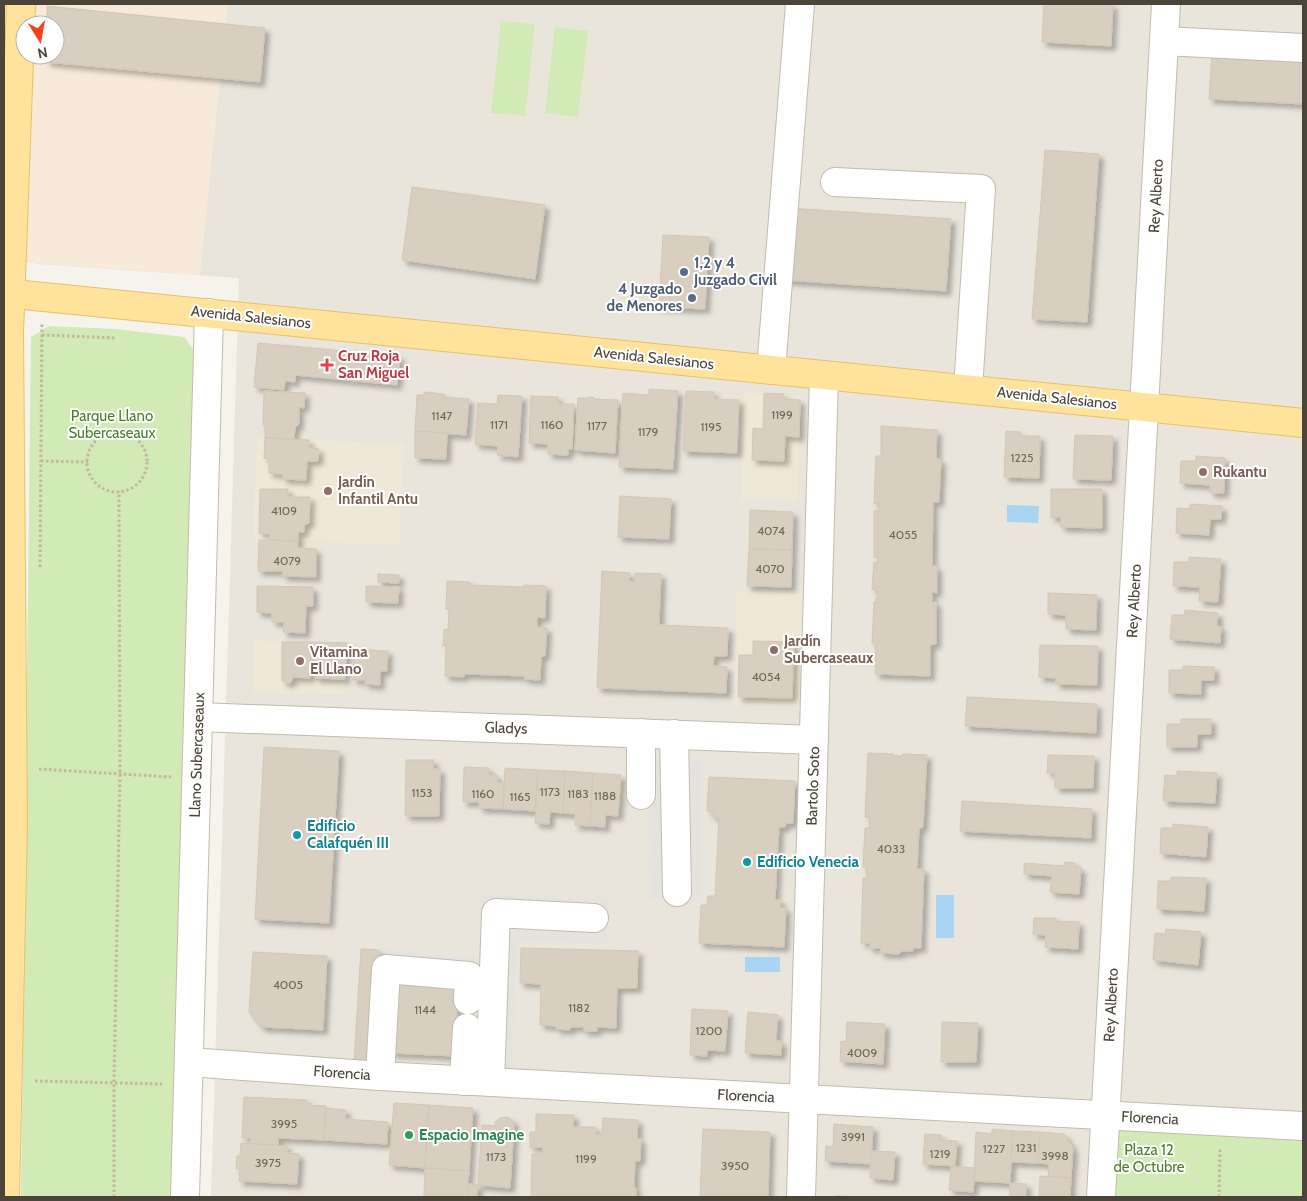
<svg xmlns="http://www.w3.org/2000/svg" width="1307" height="1201" font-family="Cabin,sans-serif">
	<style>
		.residential { fill: #eae5da }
		.commercial { fill: #f7ead8; fill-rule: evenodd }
		.education { fill: #efe8d6 }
		.green { fill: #d2eab5 }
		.parking { fill: #e5e3e0 }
		.water { fill: #a9d4f2 }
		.building { fill: #d8cfc1; stroke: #d3c7b4; filter: url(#shadow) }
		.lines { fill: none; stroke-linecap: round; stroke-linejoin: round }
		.minor-casing { stroke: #c2bbae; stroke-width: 30 }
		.major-casing { stroke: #e6c16a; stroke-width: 30 }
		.path { stroke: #c4b79f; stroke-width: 3; stroke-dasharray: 2.5 2.5; stroke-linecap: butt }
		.minor { stroke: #fff; stroke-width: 28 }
		.major { stroke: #ffe39c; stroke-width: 28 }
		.service-dot { fill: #5c6f8a; stroke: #fff; stroke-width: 2 }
		.health-dot { fill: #e0444e; stroke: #fff; stroke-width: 2 }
		.education-dot { fill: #8d6e63; stroke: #fff; stroke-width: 2 }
		.culture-dot { fill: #0f9aa8; stroke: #fff; stroke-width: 2 }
		.leisure-dot { fill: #2e9e5b; stroke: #fff; stroke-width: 2 }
		.labels { text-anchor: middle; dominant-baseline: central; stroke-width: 4; stroke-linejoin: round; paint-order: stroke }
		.number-label { font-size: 12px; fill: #6e675b }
		.street-label { font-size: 15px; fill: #4b4439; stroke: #fff }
		.service-label { font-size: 15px; font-weight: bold; fill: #4e5e75; stroke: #fff; text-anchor: start }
		.health-label { font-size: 15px; font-weight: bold; fill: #be3a42; stroke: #fff; text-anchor: start }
		.park-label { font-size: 15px; fill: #4a7f2a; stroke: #fff }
		.education-label { font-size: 15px; font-weight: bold; fill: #785e54; stroke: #fff; text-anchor: start }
		.culture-label { font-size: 15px; font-weight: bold; fill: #0d838f; stroke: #fff; text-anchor: start }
		.leisure-label { font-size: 15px; font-weight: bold; fill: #27864d; stroke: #fff; text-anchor: start }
	</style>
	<defs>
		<filter id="shadow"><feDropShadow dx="4.5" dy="4.5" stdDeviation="2.5" flood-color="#0004"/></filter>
	</defs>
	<rect width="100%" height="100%" fill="#f6f3ec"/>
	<!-- residential -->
	<path class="residential" d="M47,4H1303V1197H211L239,278L37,264L46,55H55V25Z"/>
	<!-- commercial -->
	<path class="commercial" d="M4,4H228L200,275L4,261ZM25,25H55V55H25Z"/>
	<!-- education -->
	<g class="education">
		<path d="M744,393L800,395L797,501L741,500Z"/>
		<path d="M257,438L404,444L399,545L253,539Z"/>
		<path d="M737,591L812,594L811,707L734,706Z"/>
		<path d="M254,641L347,643L345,694L253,692Z"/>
	</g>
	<!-- green -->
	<g class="green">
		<path d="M501,21L535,24L525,116L491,113Z"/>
		<path d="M555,27L588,31L578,117L545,113Z"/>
		<path d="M49,326L116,329L184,337L196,353L173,1197H21L31,337Z"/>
		<path d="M1112,1127L1303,1129V1197H1109Z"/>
	</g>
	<!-- parking -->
	<g class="parking">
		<path d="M649,756L701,759V900H650Z"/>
		<path d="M482,895L607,899L606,943L517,941L512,1068L476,1067L456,1034L458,984L395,981L361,949L479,958Z"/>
	</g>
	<!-- water -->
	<g class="water">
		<path d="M1007,505L1039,506L1038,523L1007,522Z"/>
		<rect x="936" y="895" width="18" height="43"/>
		<rect x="745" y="957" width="35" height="15"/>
	</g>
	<!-- building -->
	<g class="building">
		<path d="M1044,4H1113L1111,46L1042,42Z"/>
		<path d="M47,6L265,28L260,82L46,62V55H55V25H47Z"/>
		<path d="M1212,50L1303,54V104L1209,99Z"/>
		<path d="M1045,150L1099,154L1087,322L1032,319Z"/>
		<path d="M412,187L545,205L535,279L402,260Z"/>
		<path d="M789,208L951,219L946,291L784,280Z"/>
		<path d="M663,235L709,237L705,309L659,307Z"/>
		<path d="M258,343L400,356L397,385L295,375V382L285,381L284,390L254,387Z"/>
		<path d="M649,389L678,391L673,469L619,467L623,393L649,395Z"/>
		<path d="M264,391L305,393L304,408L299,407V424L295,428L294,439L265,438V427L263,424Z"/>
		<path d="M686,391L714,392V399L739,400L737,453L683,451Z"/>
		<path d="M424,392L444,394L443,397L469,399L466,435L415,431L417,395H424Z"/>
		<path d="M764,393L784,394V399L800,400L799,437L785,436L784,461L752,460L753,428L763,429Z"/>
		<path d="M498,395L522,396L518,457L497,455L498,446L475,444L478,403L497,404Z"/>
		<path d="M531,396L558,397V404H574L572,449H568V455L548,454V444L529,443Z"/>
		<path d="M589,397H593L594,399L618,400L615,453L575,450L578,398H589Z"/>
		<path d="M881,426L937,430L936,458L941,460L939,502H933L932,566H937V593L932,592V603L936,602V644L930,645V676L875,674L876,645L872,643L874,602L876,601L878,591L872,589L874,562L878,563V558L874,557V511L880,510V503L874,504L876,456H881Z"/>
		<path d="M415,431L447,433L446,459L415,458Z"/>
		<path d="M1006,431L1020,432V436H1040L1039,478L1004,477Z"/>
		<path d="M1075,435L1113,436L1111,480L1073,479Z"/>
		<path d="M265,438L309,440V448L319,449L318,461H307L306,480L283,479V474L269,473V459L264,458Z"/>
		<path d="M1196,456L1225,458L1224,493H1210V485L1180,483L1181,461H1196Z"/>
		<path d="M260,489H288V497H310L309,523L304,525V532H298V541L269,540L270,534L259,533Z"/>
		<path d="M1051,489H1102V528L1060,527L1061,517L1051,518Z"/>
		<path d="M620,496L671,499L669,539L618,537Z"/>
		<path d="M1190,504L1222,506L1221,519H1210L1209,535L1176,533L1177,508L1190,509Z"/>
		<path d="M750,510L793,512L792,550L749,549Z"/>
		<path d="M259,540L298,541V548L316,549V577L283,576V571H258Z"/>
		<path d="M749,549L792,550L791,587L747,586Z"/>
		<path d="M1189,557L1221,559L1218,602L1199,601L1200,587L1173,586L1174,562H1189Z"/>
		<path d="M602,571L630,573L629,581L635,582V573L661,574L659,625L728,628L727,656H714L713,666L727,667L726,693L597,688Z"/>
		<path d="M378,574L399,575V583L378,582Z"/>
		<path d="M447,581L470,582V585L524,587V585L546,586L545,618L537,617V627L547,628L545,656H541L540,680L524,679L525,676L464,674V677L445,676L446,645L443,646L444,629L448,630L449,609H446Z"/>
		<path d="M257,586L313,587V606H306L305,633L283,632L284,622H272V613L257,612Z"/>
		<path d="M366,586L399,587L398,603L366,602Z"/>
		<path d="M1048,593L1097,595L1096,630L1066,629V615L1048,614Z"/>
		<path d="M1185,610L1218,613L1217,626L1221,627L1220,643L1170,639L1172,615H1184Z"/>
		<path d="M753,641L794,642L792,698L738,697L739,655H753Z"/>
		<path d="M282,642H311L310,678L292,677V681L289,683L282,681Z"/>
		<path d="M311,642L347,643L345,679L315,678L316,674H310Z"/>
		<path d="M1040,645L1098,646L1097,685L1056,684V678L1039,677Z"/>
		<path d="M354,649L388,651L387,671H380V685L365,684V680H353Z"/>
		<path d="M1183,666L1214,667V680H1201V694L1169,693V670H1183Z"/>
		<path d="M967,697L1097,704L1096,733L965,726Z"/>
		<path d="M1181,719H1211V734H1197V747H1167V724H1181Z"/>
		<path d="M264,747L339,751L329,923L255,919Z"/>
		<path d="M868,753L893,754V756H903V754L927,755L923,827L919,829L917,869H924L921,948H913V951H902L899,954L880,953L881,948H869L870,943H861L863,878H866L867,867H863L865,828H869L870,817H865Z"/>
		<path d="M1048,755L1094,756L1093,788H1055V773H1047Z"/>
		<path d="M406,760H434L433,769H440L439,816H405Z"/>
		<path d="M464,767L489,768V775H497V783H504L503,809L479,808V802H463Z"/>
		<path d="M505,768L538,770L535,811L503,809Z"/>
		<path d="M538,770L565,771L563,813L550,812L549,824L535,823Z"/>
		<path d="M565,771L593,773L590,826L575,825V814L563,813Z"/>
		<path d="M1177,771L1217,773L1215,803L1163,801L1165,775L1177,776Z"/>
		<path d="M593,773L621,775L618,816L605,815V827L590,826Z"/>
		<path d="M709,777L795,781L793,823H786L785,827H779L775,900H781L780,908H786L784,947L699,943L701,905H707L708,896H715L719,818L713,817V812L707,811Z"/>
		<path d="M962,801L1092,809L1091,838L960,831Z"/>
		<path d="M1173,824L1208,827L1206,857L1160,853L1161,828H1173Z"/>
		<path d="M1065,862L1075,863V868H1081L1079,894L1050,892L1052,876L1024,874V863L1064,866Z"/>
		<path d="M1171,877L1206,878L1204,911L1157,909L1158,881H1171Z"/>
		<path d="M1034,918H1056V921L1079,922L1078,949L1045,947L1046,935L1033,934Z"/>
		<path d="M1166,929L1201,932L1198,965L1153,960L1155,933L1165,934Z"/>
		<path d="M521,948L638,951L637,988H617L616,1028L597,1027V1031H584V1027H570V1030L556,1029V1026L540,1025L541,984L520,983Z"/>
		<path d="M361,949L379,950L372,1063H354Z"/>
		<path d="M253,952L327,956L323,1030L262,1027L249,1012Z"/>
		<path d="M394,981L458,984L455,1056L391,1053Z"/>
		<path d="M692,1009L728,1011L725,1051L707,1050V1056L690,1055Z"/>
		<path d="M748,1012L778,1015L776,1041H782L781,1055L745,1053Z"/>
		<path d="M847,1022L885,1024L883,1064L840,1061L841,1041L846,1042Z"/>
		<path d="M942,1022L978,1023L976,1062H941Z"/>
		<path d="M244,1097L307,1100V1105L326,1106L324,1140L278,1138V1145L251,1144V1138H242Z"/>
		<path d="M394,1103L429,1105L425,1168L389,1165Z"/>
		<path d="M429,1105L473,1108L469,1171L425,1168Z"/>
		<path d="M326,1108L346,1110L345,1119L388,1122L387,1144L324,1140Z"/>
		<path d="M536,1114L574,1115L573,1127H596V1135H602L603,1118L638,1120L637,1139H641L640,1161H635L634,1188H636V1197H531L532,1154H543V1147H530V1132H536Z"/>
		<path d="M507,1117L513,1121L514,1127L510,1188L478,1185L482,1125L495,1126V1122L500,1118Z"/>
		<path d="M834,1124L873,1127L871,1164L825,1161L826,1146L833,1147Z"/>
		<path d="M703,1129L770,1132L768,1197H700Z"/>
		<path d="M992,1129L1013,1131L1010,1183L974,1181L976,1132L992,1134Z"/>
		<path d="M1013,1131L1040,1132L1038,1163L1011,1162Z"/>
		<path d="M1040,1132L1064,1134L1073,1148L1071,1178L1048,1177L1049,1164L1038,1163Z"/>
		<path d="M925,1134L941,1135V1140L957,1141L955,1166L923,1164Z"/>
		<path d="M241,1143L287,1146V1153L299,1154L297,1184L239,1181L240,1169L236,1168L237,1156H240Z"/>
		<path d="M871,1151L895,1152L893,1180L870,1178Z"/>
		<path d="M951,1166L975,1168L973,1192L949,1190Z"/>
		<path d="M425,1168L469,1171L467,1197H424Z"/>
		<path d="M1040,1176L1071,1178L1070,1197H1039Z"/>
		<path d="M1010,1183L1026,1184V1197H1010Z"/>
		<path d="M468,1184L478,1185L477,1197H467Z"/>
		<path d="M835,1196L870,1197H835Z"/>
	</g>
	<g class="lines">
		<!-- minor casing -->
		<g class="minor-casing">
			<g id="minor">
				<path d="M1164,41L1303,48"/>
				<path d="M835,182L981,189L968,389"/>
				<path d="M771,370L800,4"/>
				<path d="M198,717L814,740"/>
				<path d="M641,733V795"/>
				<path d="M674,734L677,892"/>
				<path d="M189,1062L380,1076L1303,1126"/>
				<path d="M380,1076L386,969L469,976L468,1000"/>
				<path d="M464,1081L467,1028"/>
				<path d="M490,1082L496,913L594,918"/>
				<path d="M185,1197L209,313"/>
				<path d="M801,1197L824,375"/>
				<path d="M1101,1197L1166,4"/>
			</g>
		</g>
		<!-- major casing -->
		<g class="major-casing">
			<g id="major">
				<path d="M4,293L1303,423"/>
				<path d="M5,1197L13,825L9,333L21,4"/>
			</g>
		</g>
		<!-- path -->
		<g class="path">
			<path d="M42,335L117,338"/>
			<circle cx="117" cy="462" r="30"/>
			<path d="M41,461L88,462"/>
			<path d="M40,567L42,323"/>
			<path d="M39,769L171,777"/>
			<path d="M35,1081L162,1084"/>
			<path d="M114,1197V1082L120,774L119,491"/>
			<path d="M1219,1197L1220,1148"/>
		</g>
		<!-- minor -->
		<use href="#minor" class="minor"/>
		<!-- major -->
		<use href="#major" class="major"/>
	</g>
	<!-- markers -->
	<g class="service-dot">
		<circle cx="684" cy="272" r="5"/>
		<circle cx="692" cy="298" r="5"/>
	</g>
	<path class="health-dot" d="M324.5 357.5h5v5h5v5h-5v5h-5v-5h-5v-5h5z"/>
	<g class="education-dot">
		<circle cx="1203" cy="472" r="5"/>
		<circle cx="328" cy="491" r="5"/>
		<circle cx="774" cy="650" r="5"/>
		<circle cx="300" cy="661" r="5"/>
	</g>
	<g class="culture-dot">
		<circle cx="297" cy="835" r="5"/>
		<circle cx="747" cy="862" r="5"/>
	</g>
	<circle class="leisure-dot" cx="409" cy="1135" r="5"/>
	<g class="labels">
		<!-- number labels -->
		<g class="number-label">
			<text x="782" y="414">1199</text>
			<text x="442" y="415">1147</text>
			<text x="499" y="424">1171</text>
			<text x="552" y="424">1160</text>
			<text x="597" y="425">1177</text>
			<text x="711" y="426">1195</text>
			<text x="648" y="431">1179</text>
			<text x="1022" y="457">1225</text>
			<text x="284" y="510">4109</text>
			<text x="771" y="530">4074</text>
			<text x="903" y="534">4055</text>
			<text x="287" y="560">4079</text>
			<text x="770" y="568">4070</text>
			<text x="766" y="676">4054</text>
			<text x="550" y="791">1173</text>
			<text x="422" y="792">1153</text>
			<text x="483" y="793">1160</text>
			<text x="578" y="793">1183</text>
			<text x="605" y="795">1188</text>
			<text x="520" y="796">1165</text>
			<text x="891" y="848">4033</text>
			<text x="288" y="984">4005</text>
			<text x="579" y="1007">1182</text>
			<text x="425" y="1009">1144</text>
			<text x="709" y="1030">1200</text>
			<text x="862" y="1052">4009</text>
			<text x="284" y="1123">3995</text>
			<text x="853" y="1136">3991</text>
			<text x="1026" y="1147">1231</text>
			<text x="994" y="1148">1227</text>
			<text x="940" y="1153">1219</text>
			<text x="1055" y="1155">3998</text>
			<text x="496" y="1156">1173</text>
			<text x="586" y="1158">1199</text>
			<text x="268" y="1162">3975</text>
			<text x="735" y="1165">3950</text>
		</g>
		<!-- street labels -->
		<g class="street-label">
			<text transform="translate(1156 196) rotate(-87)">Rey Alberto</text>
			<text transform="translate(251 317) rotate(6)">Avenida Salesianos</text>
			<text transform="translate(654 358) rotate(6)">Avenida Salesianos</text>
			<text transform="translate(1057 398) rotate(6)">Avenida Salesianos</text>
			<text transform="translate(1134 601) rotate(-87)">Rey Alberto</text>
			<text transform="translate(506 728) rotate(2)">Gladys</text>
			<text transform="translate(197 755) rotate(-88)">Llano Subercaseaux</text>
			<text transform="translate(813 786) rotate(-88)">Bartolo Soto</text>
			<text transform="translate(1111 1005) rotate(-87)">Rey Alberto</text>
			<text transform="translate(342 1073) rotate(4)">Florencia</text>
			<text transform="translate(746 1096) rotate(3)">Florencia</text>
			<text transform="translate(1150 1118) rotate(3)">Florencia</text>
		</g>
		<!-- service labels -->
		<g class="service-label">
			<text x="694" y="263">1,2 y 4<tspan x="694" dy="17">Juzgado Civil</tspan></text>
			<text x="682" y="289" text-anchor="end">4 Juzgado<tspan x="682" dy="17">de Menores</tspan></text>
		</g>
		<!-- health labels -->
		<g class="health-label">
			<text x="338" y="356">Cruz Roja<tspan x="338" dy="17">San Miguel</tspan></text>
		</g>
		<!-- park labels -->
		<g class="park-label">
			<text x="112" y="416">Parque Llano<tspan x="112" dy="17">Subercaseaux</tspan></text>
			<text x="1149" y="1150">Plaza 12<tspan x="1149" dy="17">de Octubre</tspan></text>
		</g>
		<!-- education labels -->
		<g class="education-label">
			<text x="1213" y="472">Rukantu</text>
			<text x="338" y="482">Jardín<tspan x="338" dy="17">Infantil Antu</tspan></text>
			<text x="784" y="641">Jardín<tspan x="784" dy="17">Subercaseaux</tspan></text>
			<text x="310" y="652">Vitamina<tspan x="310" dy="17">El Llano</tspan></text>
		</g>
		<!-- culture labels -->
		<g class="culture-label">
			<text x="307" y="826">Edificio<tspan x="307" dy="17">Calafquén III</tspan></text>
			<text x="757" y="862">Edificio Venecia</text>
		</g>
		<!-- leisure labels -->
		<g class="leisure-label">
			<text x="419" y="1135">Espacio Imagine</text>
		</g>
	</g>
	<!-- border -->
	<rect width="1307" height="1201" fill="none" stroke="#4b4439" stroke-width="10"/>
	<!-- north arrow -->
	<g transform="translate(40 40) rotate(169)"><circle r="24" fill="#ffffff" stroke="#b7b4b0"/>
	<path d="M0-4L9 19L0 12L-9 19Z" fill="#fc3f1d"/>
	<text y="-8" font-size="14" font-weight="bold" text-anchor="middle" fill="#4b4439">N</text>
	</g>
</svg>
